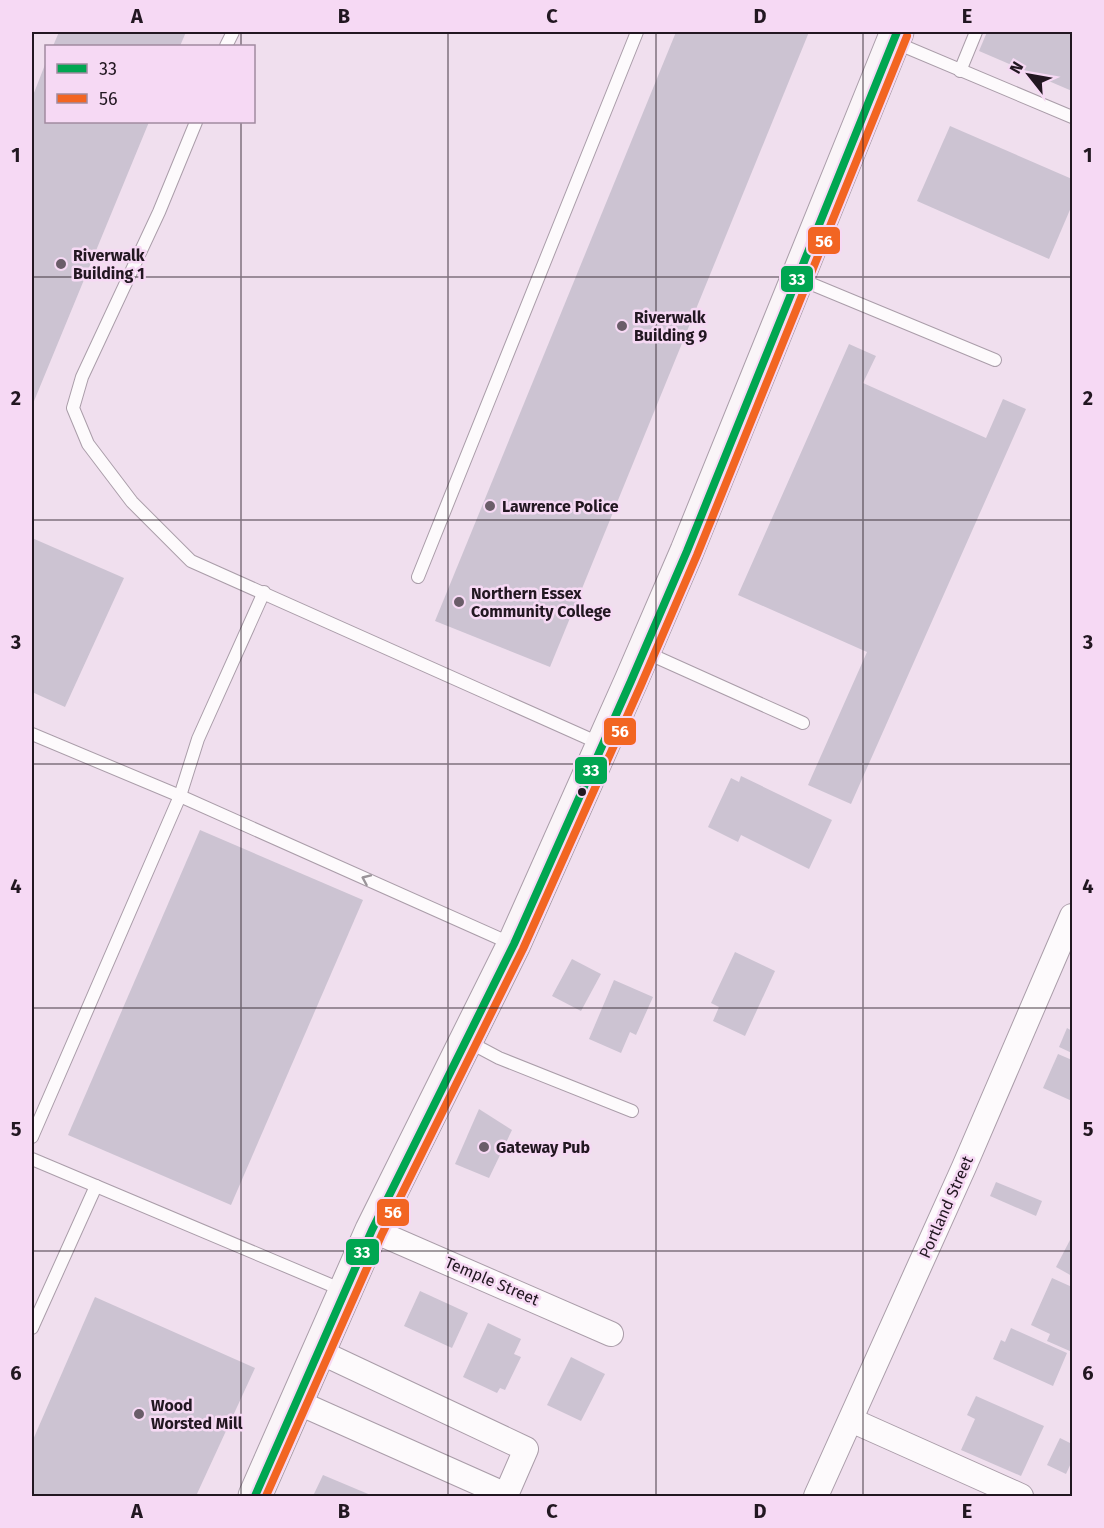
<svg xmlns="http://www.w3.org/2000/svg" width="1104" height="1528" font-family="'Fira Sans',sans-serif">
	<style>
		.building { fill: #ccc3d2 }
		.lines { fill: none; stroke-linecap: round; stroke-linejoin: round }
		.service-casing { stroke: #aa9da9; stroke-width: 14 }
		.minor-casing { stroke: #aa9da9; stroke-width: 26 }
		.secondary-casing { stroke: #aa9da9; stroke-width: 35 }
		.service { stroke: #fdfafc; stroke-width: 12 }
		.minor { stroke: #fdfafc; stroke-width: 24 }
		.secondary { stroke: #faf5f8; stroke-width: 33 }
		.bus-1-casing { stroke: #f6d9f4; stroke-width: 12 }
		.bus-2-casing { stroke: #f6d9f4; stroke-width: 12 }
		.bus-1 { stroke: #00a651; stroke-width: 8 }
		.bus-2 { stroke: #f26522; stroke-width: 8 }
		.oneway { stroke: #9a9499 }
		.grid { fill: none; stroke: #221721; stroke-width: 1.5; stroke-opacity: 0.55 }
		.poi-dot { fill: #6a5d69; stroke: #f6d9f4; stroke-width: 2 }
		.bus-dot { fill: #221721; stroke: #f6d9f4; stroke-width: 2 }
		.labels { text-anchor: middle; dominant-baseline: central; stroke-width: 5; stroke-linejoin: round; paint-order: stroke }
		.poi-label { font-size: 16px; font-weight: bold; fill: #221721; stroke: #f6d9f4; text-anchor: start }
		.street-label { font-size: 16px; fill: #221721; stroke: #f6d9f4 }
		.line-badge { stroke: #f6d9f4; stroke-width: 2 }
		.badge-label { font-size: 16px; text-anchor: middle; font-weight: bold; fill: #fff }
		.neatline { fill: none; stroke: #221721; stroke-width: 2 }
		.grid-label { font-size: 20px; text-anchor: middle; font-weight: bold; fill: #221721 }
	</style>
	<rect width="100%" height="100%" fill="#f0dfee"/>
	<!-- building -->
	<g class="building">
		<path d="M59,32H186L180,46H53Z"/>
		<path d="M676,32H809L550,667L435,621Z"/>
		<path d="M987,32H1072V91L979,51Z"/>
		<path d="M46,62V122H149L32,406V98Z"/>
		<path d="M950,126L1072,179V205L1049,259L917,201Z"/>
		<path d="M849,344L876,356L863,383L986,438L1003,399L1026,409L851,804L808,785L867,652L738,595Z"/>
		<path d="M32,538L124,578L65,707L32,692Z"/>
		<path d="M741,776L832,820L809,869L741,835L738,842L708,827L731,778L739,782Z"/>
		<path d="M200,830L363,900L231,1205L68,1135Z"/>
		<path d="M735,952L775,971L745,1036L713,1021L719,1007L711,1003Z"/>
		<path d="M572,959L601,974L581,1011L552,996Z"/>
		<path d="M614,980L653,997L636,1035L630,1032L621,1053L589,1039Z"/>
		<path d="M1067,1028L1072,1031V1053L1059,1047Z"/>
		<path d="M1058,1054L1072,1060V1101L1043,1088Z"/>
		<path d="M479,1109L512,1130L489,1178L455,1164Z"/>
		<path d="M996,1182L1042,1201L1036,1216L990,1196Z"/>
		<path d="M1070,1240L1072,1241V1276L1056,1267Z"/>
		<path d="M1052,1278L1072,1287V1352L1047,1341L1050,1334L1031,1325Z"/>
		<path d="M420,1291L468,1313L452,1348L404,1326Z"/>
		<path d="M95,1297L255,1368L196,1496H32V1442Z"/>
		<path d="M488,1323L521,1339L514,1354L521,1357L505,1390L500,1388L497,1393L463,1377Z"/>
		<path d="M1011,1328L1067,1353L1053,1386L993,1359L1001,1340L1005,1342Z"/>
		<path d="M571,1357L605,1374L581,1421L547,1405Z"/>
		<path d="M976,1396L1044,1426L1021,1476L961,1450L975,1419L967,1415Z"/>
		<path d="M1060,1438L1072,1444V1461L1066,1474L1047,1465Z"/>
		<path d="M323,1475L373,1496H313Z"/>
	</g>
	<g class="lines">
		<!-- service casing -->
		<g class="service-casing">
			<g id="service">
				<path d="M894,42L1072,117"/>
				<path d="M226,46L233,32"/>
				<path d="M960,71L976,32"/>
				<path d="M196,122L159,212L82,377L73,408L88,444L132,502L191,561L601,744"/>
				<path d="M797,278L995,360"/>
				<path d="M418,577L637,32"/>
				<path d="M645,652L803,723"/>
				<path d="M32,734L180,796L512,944"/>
				<path d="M467,1041L499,1058L632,1111"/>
				<path d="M32,1137L180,796L198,739L264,592"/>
				<path d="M32,1159L345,1291"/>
				<path d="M32,1328L96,1186"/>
			</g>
		</g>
		<!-- minor casing -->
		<g class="minor-casing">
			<g id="minor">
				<path d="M372,1230L611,1334"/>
				<path d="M297,1402L506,1495L526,1449L320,1352"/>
				<path d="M851,1420L1021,1496"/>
				<path d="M816,1496L964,1167L1072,916"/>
			</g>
		</g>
		<!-- secondary casing -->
		<g class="secondary-casing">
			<path id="secondary" d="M255,1496L372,1230L514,944L631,681L687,551L897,32"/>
		</g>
		<!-- service -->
		<use href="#service" class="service"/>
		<!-- minor -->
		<use href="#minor" class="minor"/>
		<!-- secondary -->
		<use href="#secondary" class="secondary"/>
		<!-- bus-1 casing -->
		<g class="bus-1-casing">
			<path id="bus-1" d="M255,1496L372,1230L514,944L631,681L687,551L897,32"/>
		</g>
		<!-- bus-2 casing -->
		<g class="bus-2-casing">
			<path id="bus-2" d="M266,1496L382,1234L523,949L641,685L697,555L907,36"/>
		</g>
		<!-- bus-1 -->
		<use href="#bus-1" class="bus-1"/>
		<!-- bus-2 -->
		<use href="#bus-2" class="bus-2"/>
	</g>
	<!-- one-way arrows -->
	<defs><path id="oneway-chevron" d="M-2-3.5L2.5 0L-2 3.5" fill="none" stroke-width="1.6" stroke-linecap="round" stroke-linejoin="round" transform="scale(1.5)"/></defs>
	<use class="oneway" href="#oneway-chevron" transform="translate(366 879) rotate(-156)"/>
	<!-- grid -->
	<path class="grid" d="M241,32V46M448,32V1496M656,32V1496M863,32V1496M241,122V1496M32,277H1072M32,520H1072M32,764H1072M32,1008H1072M32,1251H1072"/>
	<!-- markers -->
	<g class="poi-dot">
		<circle cx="61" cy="264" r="6"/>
		<circle cx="622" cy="326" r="6"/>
		<circle cx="490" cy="506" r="6"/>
		<circle cx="459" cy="602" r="6"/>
		<circle cx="484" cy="1147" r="6"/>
		<circle cx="139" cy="1414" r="6"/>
	</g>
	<circle class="bus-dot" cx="582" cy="792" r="5"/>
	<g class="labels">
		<!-- poi labels -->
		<g class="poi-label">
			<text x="73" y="255">Riverwalk<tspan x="73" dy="18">Building 1</tspan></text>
			<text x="634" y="317">Riverwalk<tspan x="634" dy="18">Building 9</tspan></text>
			<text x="502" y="506">Lawrence Police</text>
			<text x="471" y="593">Northern Essex<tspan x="471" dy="18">Community College</tspan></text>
			<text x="496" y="1147">Gateway Pub</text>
			<text x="151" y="1405">Wood<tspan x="151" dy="18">Worsted Mill</tspan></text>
		</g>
		<!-- street labels -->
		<g class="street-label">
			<text transform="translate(946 1207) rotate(-66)">Portland Street</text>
			<text transform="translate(492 1281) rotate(23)">Temple Street</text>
		</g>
	</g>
	<g class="line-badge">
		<rect x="807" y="226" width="34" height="29" rx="6" fill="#f26522"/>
		<rect x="780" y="265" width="34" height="28" rx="6" fill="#00a651"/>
		<rect x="603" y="717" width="34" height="29" rx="6" fill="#f26522"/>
		<rect x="574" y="756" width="34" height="29" rx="6" fill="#00a651"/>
		<rect x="376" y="1198" width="34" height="29" rx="6" fill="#f26522"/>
		<rect x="345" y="1238" width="35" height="28" rx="6" fill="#00a651"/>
	</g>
	<g class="badge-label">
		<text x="824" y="247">56</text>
		<text x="797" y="285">33</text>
		<text x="620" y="737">56</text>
		<text x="591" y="776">33</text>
		<text x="393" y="1218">56</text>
		<text x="362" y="1258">33</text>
	</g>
	<!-- border -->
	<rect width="1104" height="1528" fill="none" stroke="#f6d9f4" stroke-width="66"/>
	<!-- legend -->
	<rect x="45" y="45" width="210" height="78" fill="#f6d9f4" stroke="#a18ba0" stroke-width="1.5"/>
	<rect x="57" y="64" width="30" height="9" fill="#00a651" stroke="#a18ba0" stroke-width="1.5"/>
	<text x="99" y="75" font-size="18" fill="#221721">33</text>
	<rect x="57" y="94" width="30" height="9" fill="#f26522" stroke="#a18ba0" stroke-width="1.5"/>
	<text x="99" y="105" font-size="18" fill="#221721">56</text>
	<!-- north arrow -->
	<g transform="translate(1029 75) rotate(301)" stroke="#f6d9f4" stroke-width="4.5" paint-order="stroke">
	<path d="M0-4.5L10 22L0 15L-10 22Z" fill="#221721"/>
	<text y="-9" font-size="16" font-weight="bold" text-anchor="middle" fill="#221721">N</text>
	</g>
	<rect x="33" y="33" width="1038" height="1462" class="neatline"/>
	<g class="grid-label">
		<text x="137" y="23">A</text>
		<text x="344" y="23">B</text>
		<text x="552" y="23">C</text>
		<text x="760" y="23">D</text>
		<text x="967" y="23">E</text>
		<text x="16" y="162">1</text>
		<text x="1088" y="162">1</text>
		<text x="16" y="405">2</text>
		<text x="1088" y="405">2</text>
		<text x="16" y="649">3</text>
		<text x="1088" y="649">3</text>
		<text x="16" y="893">4</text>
		<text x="1088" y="893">4</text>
		<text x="16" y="1136">5</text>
		<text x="1088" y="1136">5</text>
		<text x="16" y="1380">6</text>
		<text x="1088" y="1380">6</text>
		<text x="137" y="1518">A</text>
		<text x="344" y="1518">B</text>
		<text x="552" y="1518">C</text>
		<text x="760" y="1518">D</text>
		<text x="967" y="1518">E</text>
	</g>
</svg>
